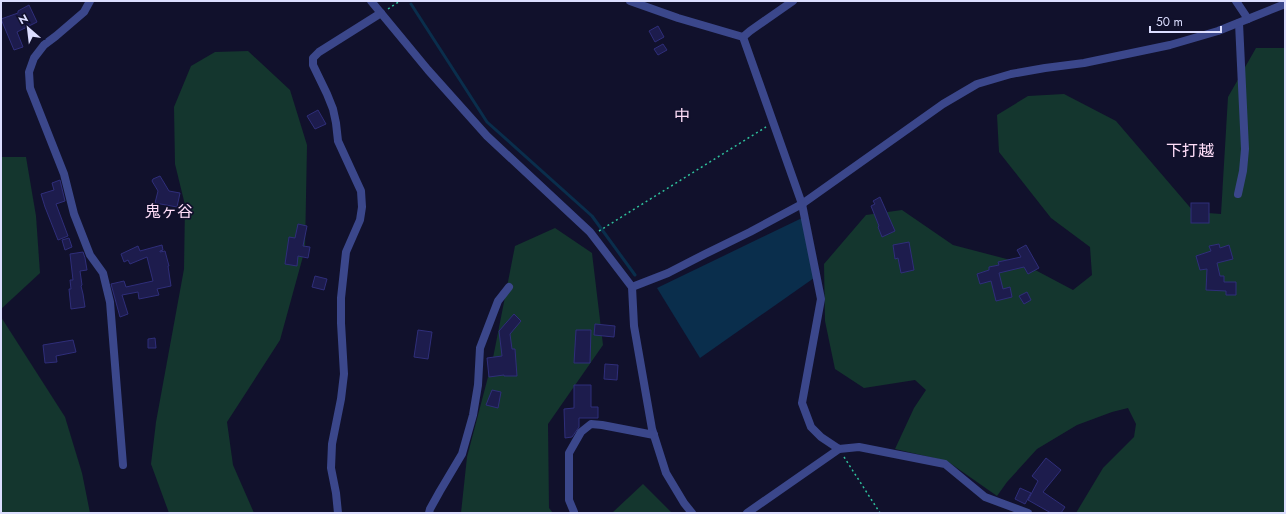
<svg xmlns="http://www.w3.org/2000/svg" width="1286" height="514" font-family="Jost,'Noto Sans JP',sans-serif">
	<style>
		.green { fill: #14362e }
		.water { fill: #0a2e4c }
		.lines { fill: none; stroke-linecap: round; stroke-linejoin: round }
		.stream { stroke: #0a2e4c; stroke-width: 3 }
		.building { fill: #1d1c4d; stroke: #2f2e7a }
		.path { stroke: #2fc09c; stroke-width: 1.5; stroke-dasharray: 2 3; stroke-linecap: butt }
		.street { stroke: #3b478b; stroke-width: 8 }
		.labels { text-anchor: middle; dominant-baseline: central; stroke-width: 3.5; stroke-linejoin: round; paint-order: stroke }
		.neighbourhood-label { font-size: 16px; fill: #ffdef9; stroke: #11112c }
	</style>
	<rect width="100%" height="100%" fill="#11112c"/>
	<!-- green -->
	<g class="green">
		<path d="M1256,48H1285V513H1076L1103,468L1134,437L1136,424L1128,408L1112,412L1077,425L1037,449L1007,482L997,496L947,461L895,449L914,408L926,390L915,380L864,388L835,369L825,321L824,264L866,215L902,210L953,245L1022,263L1073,290L1092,275L1090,247L1051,218L999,152L997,115L1028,96L1064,94L1116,121L1194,212L1221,214L1228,97Z"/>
		<path d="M248,51L290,90L307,145L305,249L280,340L227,422L233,465L254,513H169L151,464L156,422L184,269L185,205L175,164L174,107L191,66L215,52Z"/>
		<path d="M1,157H26L36,216L40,273L1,309Z"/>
		<path d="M555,228L592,253L603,345L548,424L549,508L553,513H461L467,457L493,358L515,246Z"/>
		<path d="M1,317L65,417L82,473L90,513H1Z"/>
		<path d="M643,484L672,513H612Z"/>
	</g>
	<!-- water -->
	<path class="water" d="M802,218L814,278L700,358L657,288Z"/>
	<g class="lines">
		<!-- stream -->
		<path class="stream" d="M411,4L487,122L592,216L635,275"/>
	</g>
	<!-- building -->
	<g class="building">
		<path d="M29,5L37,22L17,32L23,47L14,50L1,19L18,13V11Z"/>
		<path d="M658,26L664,37L655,42L649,31Z"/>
		<path d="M663,44L667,50L658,55L654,49Z"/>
		<path d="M318,110L326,124L315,129L307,116Z"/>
		<path d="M160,176L169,191L180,193L177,207L155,203L158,191L152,181L153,179Z"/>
		<path d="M60,180L65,201L56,204L68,236L58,240L45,207L41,194L54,190L52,183Z"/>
		<path d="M880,197L895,231L882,237L878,227L879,226L871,206L875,204L873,201Z"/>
		<rect x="1191" y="203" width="18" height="20"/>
		<path d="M298,224L307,226L303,246L310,247L308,258L298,256L297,266L285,264L289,237L295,238Z"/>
		<path d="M69,238L72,247L65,250L62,240Z"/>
		<path d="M909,242L914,270L901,273L898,258L895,259L893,245Z"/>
		<path d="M1219,244L1220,248L1229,245L1233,259L1217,263L1220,276H1224V282H1236V295H1226V291L1206,290L1207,269L1200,270L1196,256L1211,251L1209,246Z"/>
		<path d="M162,245L163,250L160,251V252L165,251L169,266H168L171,286L157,289L159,295L139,299L138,292L122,295L128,314L120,317L111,284L124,281L126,287L153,281L147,257L130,264L128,260L124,262L121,254L138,246L140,251Z"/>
		<path d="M1026,245L1039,268L1028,274L1024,267L999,273L1003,289L1010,287L1012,297L996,301L991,281L980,284L977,274L989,270V267L999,265L998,262L1021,257L1017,250Z"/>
		<path d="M83,252L85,258L87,270L80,271L82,285L81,286L83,294L85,307L71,309L69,289H71L70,280H73L70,254Z"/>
		<path d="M315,276L327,279L324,290L312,287Z"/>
		<path d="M1027,292L1031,300L1024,304L1019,296Z"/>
		<path d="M514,314L521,321L510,334L512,349H515L517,376H504V375L489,377L487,358L502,356L499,331Z"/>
		<path d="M595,324L615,326L614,337L594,335Z"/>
		<path d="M418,330L432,332L428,359L414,357Z"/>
		<path d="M576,330H591L590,363H574Z"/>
		<path d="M155,338L156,348H148V339Z"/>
		<path d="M73,340L76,352L56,356L57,362L45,363L43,345Z"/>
		<path d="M605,364L618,365L617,380L604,379Z"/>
		<path d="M574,385H591V407H598V418H579V427L572,437L565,438L564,409L574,408Z"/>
		<path d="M492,390L501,392L498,408L486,405Z"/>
		<path d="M1046,458L1061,470L1043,492L1065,507L1061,513H1051L1028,500L1038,481L1032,476Z"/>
		<path d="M1020,488L1031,493L1025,504L1015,499Z"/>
	</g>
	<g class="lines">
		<!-- path -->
		<g class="path">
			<path d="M388,9L400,1"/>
			<path d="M599,231L766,127"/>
			<path d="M844,457L880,513"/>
		</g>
		<!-- street -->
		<g class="street">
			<path d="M90,1L84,12L56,36L44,45L34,58L29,72L30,88L64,174L74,214L90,255L103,273L110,302L123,465"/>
			<path d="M371,1L428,70L487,136L590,232L632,287L634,326L652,429L666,473L684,503L692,513"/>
			<path d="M630,1L678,18L743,37"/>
			<path d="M1236,1L1248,19"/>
			<path d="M743,37L802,204L821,299L802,403L811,427L821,437L839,449L859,447L945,464L985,497L1028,513"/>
			<path d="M743,37L750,31L793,1"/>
			<path d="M1238,194L1243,171L1245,149L1239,23"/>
			<path d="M632,287L668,273L705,254L750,232L802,204L943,104L977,84L1011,74L1045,68L1084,63L1170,45L1218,31L1285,4"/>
			<path d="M574,512L569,500V453L581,432L591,424L602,425L654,435"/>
			<path d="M338,513L336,493L331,468L332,444L341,399L344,374L341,323V298L346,252L360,220L362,207L361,191L338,141L336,123L333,109L327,94L313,65V58L319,52L381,13"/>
			<path d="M429,513L430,509L440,491L462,454L473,415L478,385L480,348L498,301L509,287"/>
			<path d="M747,513L839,449"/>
		</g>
	</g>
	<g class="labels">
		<!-- neighbourhood labels -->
		<g class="neighbourhood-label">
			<text x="682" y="115">中</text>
			<text x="1190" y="150">下打越</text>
			<text x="169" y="211">鬼ヶ谷</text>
		</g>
	</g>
	<!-- border -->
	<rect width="1286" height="514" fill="none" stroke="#dcdeff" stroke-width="4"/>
	<!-- north arrow -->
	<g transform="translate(28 28) rotate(332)" stroke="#11112c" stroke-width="3" paint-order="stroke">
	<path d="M0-3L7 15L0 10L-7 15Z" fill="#dcdeff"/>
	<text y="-6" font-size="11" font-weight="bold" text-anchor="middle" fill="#dcdeff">N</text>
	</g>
	<!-- scale -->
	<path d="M1150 26v6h71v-6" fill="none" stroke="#dcdeff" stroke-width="2"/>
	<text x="1156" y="26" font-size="12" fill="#dcdeff" stroke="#11112c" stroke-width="3" paint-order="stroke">50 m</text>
</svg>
